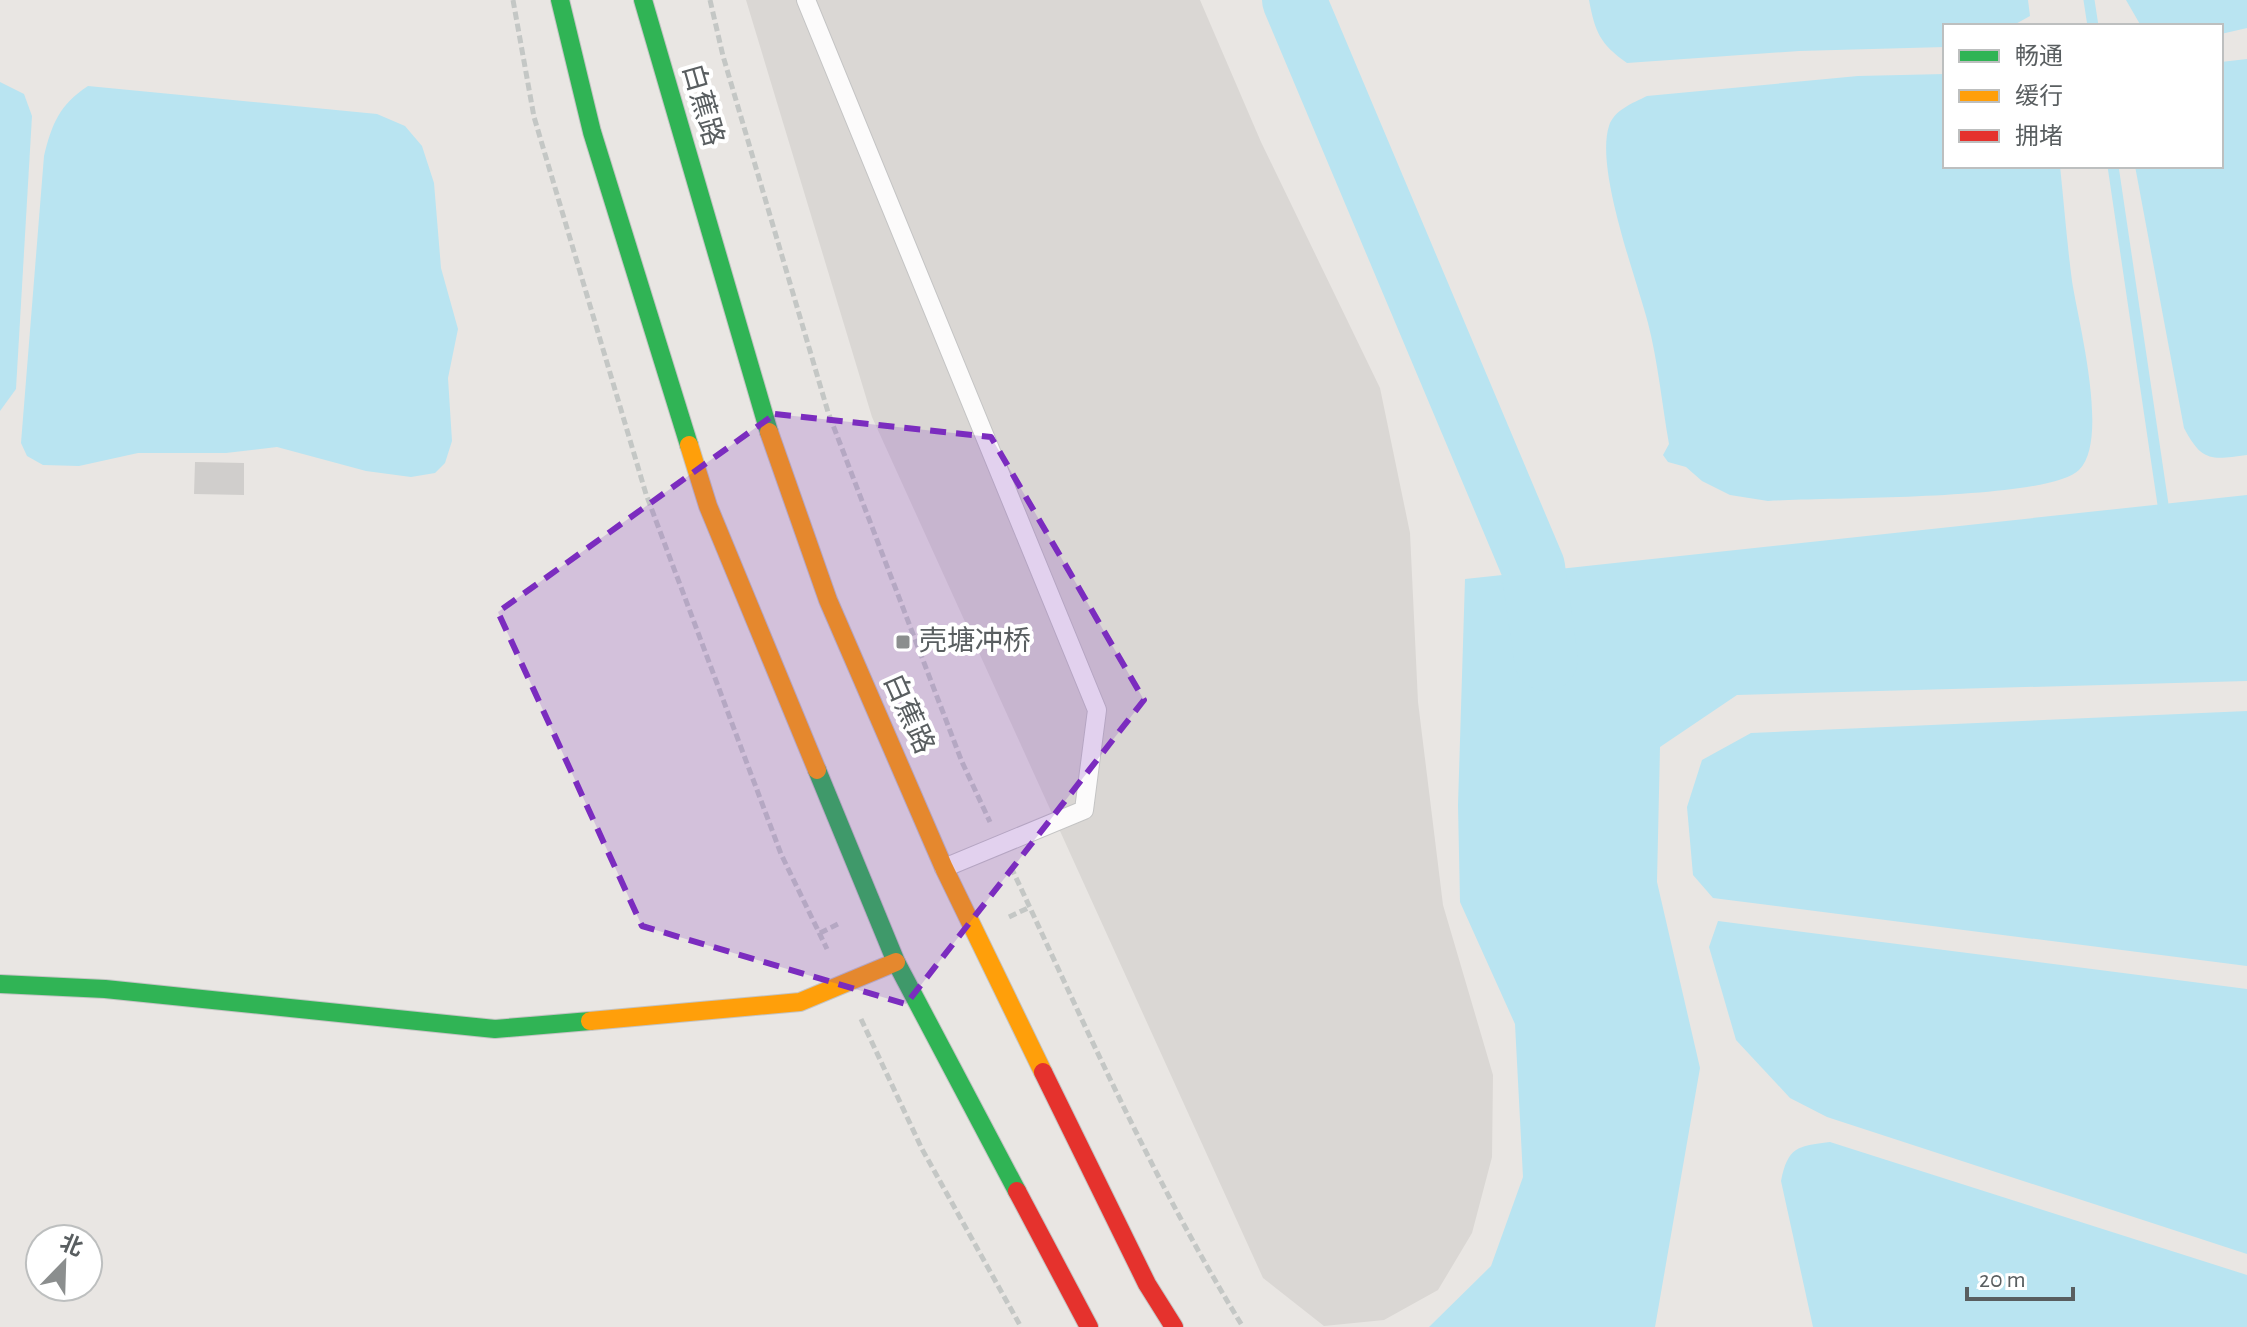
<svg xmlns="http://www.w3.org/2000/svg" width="2247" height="1327" font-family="'Alegreya Sans','Noto Sans SC',sans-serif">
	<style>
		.industrial { fill: #dad7d4 }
		.water { fill: #b9e4f1 }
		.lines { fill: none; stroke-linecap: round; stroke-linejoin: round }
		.stream { stroke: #b9e4f1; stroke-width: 11 }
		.river { stroke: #b9e4f1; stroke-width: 64 }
		.building { fill: #d0cecc }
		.lane-casing { stroke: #c4c4c4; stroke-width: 20 }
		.fast-casing { stroke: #c4c4c4; stroke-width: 20 }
		.slow-casing { stroke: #c4c4c4; stroke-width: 20 }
		.jam-casing { stroke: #c4c4c4; stroke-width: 20 }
		.path { stroke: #c4c7c5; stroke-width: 5; stroke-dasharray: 8 4; stroke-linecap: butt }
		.lane { stroke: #fcfbfb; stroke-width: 18 }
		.fast { stroke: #30b455; stroke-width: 18 }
		.slow { stroke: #ff9f0a; stroke-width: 18 }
		.jam { stroke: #e5322d; stroke-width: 18 }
		.marked { fill: #7b2cbf; fill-opacity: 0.2; stroke: #7b2cbf; stroke-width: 6; stroke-dasharray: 16 10; stroke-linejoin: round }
		.poi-dot { fill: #8b8e8e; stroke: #fff; stroke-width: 3 }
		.labels { text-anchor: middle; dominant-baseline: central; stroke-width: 8; stroke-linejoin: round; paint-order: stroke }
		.street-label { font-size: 28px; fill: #595e60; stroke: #fff }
		.poi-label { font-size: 28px; fill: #595e60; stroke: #fff; text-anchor: start }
	</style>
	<rect width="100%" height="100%" fill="#e9e6e3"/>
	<!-- industrial -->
	<path class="industrial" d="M746,0H1200L1261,142L1380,388L1410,533L1418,702L1443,905L1493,1075L1492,1157L1472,1233L1438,1290L1384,1320L1324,1326L1263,1278L872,417Z"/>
	<!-- water -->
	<g class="water">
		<path d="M1589,0H2028L2030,16L2012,26H1945V47L1799,51L1627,63C1600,44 1595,32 1589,0Z"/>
		<path d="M2126,0H2247V28L2221,34V26H2141Z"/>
		<path d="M2247,59V455C2211,460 2202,462 2184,428L2135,166H2221V62Z"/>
		<path d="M1945,74V166H2060C2064,204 2067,243 2072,281C2078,321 2110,440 2079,470C2047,501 1825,497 1768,501L1730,495L1702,481L1686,467L1668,462L1663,455L1669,444C1662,404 1658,362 1648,323C1636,277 1595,169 1609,126C1614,110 1633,103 1647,96L1858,76Z"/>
		<path d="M0,82L24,94L32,116L16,389L0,411Z"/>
		<path d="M88,86L377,114L405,126L422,146L434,183L441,268L458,329L448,378L452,441L445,463L435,473L411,477L366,471L277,447L226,453H138L79,466L43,465L27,456L21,443L44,156C52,124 59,105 88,86Z"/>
		<path d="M2247,495V681L1737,695L1660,747L1657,882L1700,1068L1655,1327H1429L1491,1266L1523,1177L1515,1024L1460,902L1458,805L1465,579Z"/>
		<path d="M2247,711V966L1713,898L1693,875L1687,807L1702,760L1751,733Z"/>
		<path d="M1718,921L2247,989V1254L1827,1117L1790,1098L1736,1040L1709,947Z"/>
		<path d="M1830,1142L2247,1275V1327H1813L1781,1181C1788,1147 1797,1146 1830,1142Z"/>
	</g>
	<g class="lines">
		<!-- stream -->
		<g class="stream">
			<path d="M2089,0L2093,26"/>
			<path d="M2113,166L2165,518"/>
		</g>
		<!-- river -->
		<path class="river" d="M1294,0L1533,567L1546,659"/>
	</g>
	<!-- building -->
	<path class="building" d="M195,462L244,463V495L194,494Z"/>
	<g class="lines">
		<!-- lane casing -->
		<g class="lane-casing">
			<path id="lane" d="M806,0L1097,710L1084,810L944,868"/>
		</g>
		<!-- fast casing -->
		<g class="fast-casing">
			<g id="fast">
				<path d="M560,0L592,132L689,445"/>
				<path d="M643,0L769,432"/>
				<path d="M817,770L896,962L1017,1191"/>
				<path d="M0,984L105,989L495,1029L590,1021"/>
			</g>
		</g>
		<!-- slow casing -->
		<g class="slow-casing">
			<g id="slow">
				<path d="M769,432L828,600L944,868L1043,1072"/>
				<path d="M689,445L708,506L817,770"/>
				<path d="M590,1021L800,1002L896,962"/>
			</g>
		</g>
		<!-- jam casing -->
		<g class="jam-casing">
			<g id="jam">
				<path d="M1043,1072L1147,1284L1174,1327"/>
				<path d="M1017,1191L1089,1327"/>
			</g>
		</g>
		<!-- path -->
		<g class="path">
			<path d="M513,0L534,117L646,494L781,854L827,949"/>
			<path d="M710,0L723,56L828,412L962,762L990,822"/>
			<path d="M1011,867C1084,1023 1153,1181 1243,1327"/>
			<path d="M1009,917L1030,907"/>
			<path d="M820,933L840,923"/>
			<path d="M861,1019L922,1149L1021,1327"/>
		</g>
		<!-- lane -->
		<use href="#lane" class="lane"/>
		<!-- fast -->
		<use href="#fast" class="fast"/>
		<!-- slow -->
		<use href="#slow" class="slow"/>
		<!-- jam -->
		<use href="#jam" class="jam"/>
	</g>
	<!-- marked area -->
	<path class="marked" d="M775,414L991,437L1144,700L906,1004L642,926L498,612Z"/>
	<!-- markers -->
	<rect class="poi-dot" x="895" y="634" width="16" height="16" rx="4"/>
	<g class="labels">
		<!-- street labels -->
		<g class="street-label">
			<text transform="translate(702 105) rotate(74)">白蕉路</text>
			<text transform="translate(908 714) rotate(66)">白蕉路</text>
		</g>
		<!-- poi labels -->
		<g class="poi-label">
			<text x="919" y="642">壳塘冲桥</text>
		</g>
	</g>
	<!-- legend -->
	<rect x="1943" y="24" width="280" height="144" fill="#ffffff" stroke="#bdbfbf" stroke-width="2"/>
	<rect x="1959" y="50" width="40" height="12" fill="#30b455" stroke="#bdbfbf" stroke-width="2"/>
	<text x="2015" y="64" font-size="24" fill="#595e60">畅通</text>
	<rect x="1959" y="90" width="40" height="12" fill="#ff9f0a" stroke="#bdbfbf" stroke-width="2"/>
	<text x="2015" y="104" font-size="24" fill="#595e60">缓行</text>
	<rect x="1959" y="130" width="40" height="12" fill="#e5322d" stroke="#bdbfbf" stroke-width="2"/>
	<text x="2015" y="144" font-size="24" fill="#595e60">拥堵</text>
	<!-- north arrow -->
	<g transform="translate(64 1263) rotate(23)"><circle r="38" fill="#ffffff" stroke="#bdbfbf" stroke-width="2"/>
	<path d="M0-6L14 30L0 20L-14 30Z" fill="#8b8e8e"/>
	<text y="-12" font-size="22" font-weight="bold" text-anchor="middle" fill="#595e60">北</text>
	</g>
	<!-- scale -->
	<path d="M1967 1287v12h106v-12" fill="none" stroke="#595e60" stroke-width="4"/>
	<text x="1979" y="1287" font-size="24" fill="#595e60" stroke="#ffffff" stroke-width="6" paint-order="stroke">20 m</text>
</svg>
